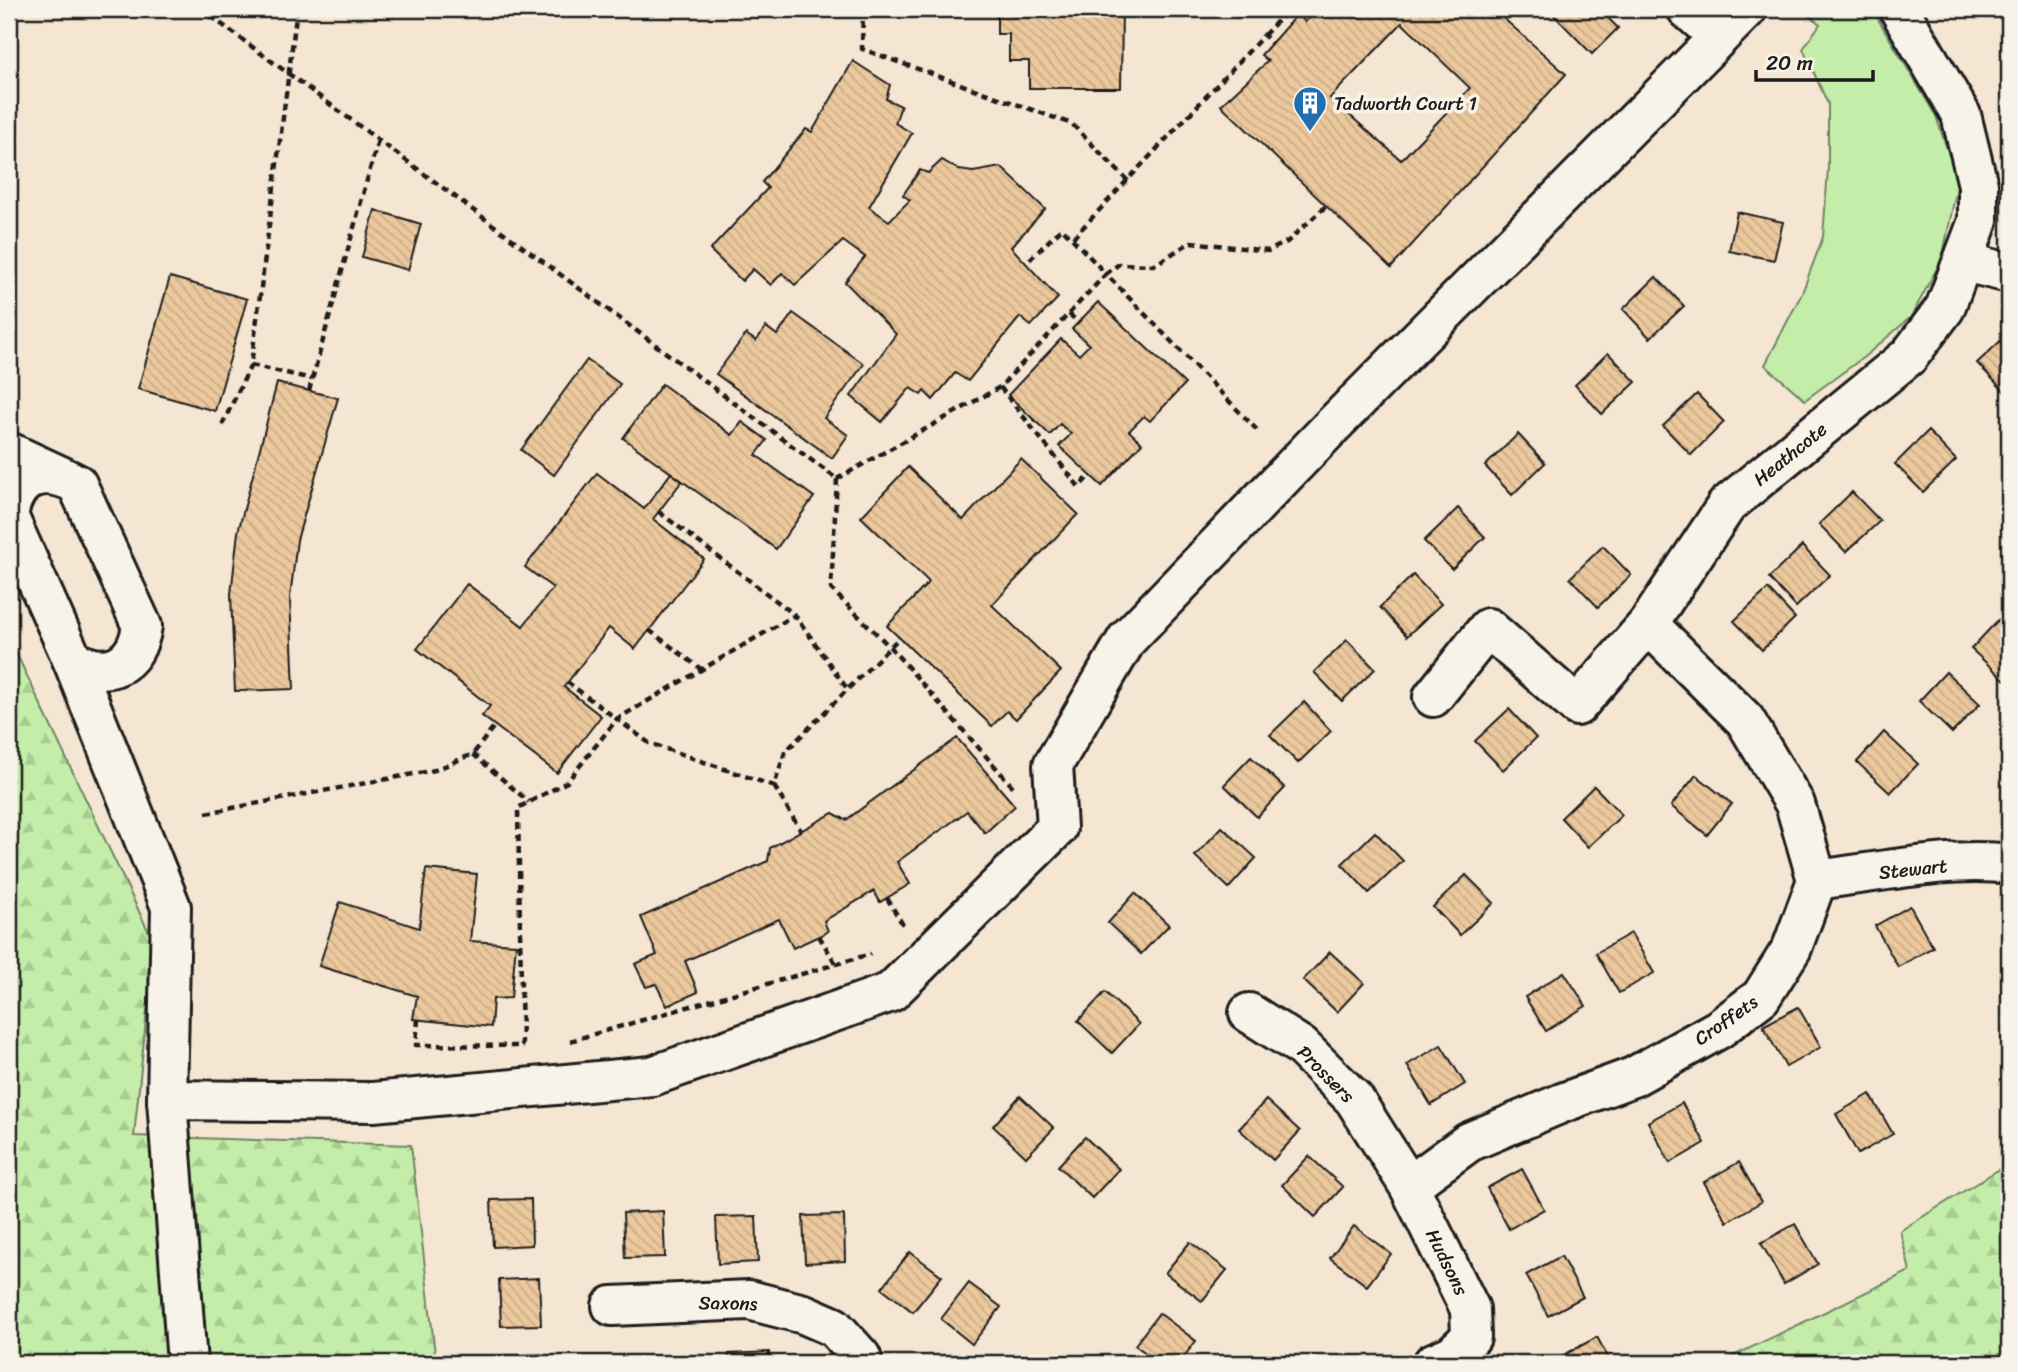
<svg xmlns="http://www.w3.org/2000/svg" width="2018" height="1372" font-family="Sriracha,sans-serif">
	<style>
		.green { fill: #c3eda9; stroke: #708462; stroke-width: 2 }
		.forest { fill: url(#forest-firs); stroke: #708462; stroke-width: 2 }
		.building { fill: url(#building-back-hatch); stroke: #1c1c1c; stroke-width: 2; fill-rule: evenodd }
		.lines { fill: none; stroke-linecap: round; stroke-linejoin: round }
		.minor-casing { stroke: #1c1c1c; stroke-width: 44 }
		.path { stroke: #1c1c1c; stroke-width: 4.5; stroke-dasharray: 7 5; stroke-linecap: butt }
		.minor { stroke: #f7f3e8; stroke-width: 38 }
		.labels { text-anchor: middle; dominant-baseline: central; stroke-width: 7; stroke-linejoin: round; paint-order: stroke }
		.poi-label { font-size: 19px; fill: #1c1c1c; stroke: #f7f3e8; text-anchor: start }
		.street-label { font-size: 19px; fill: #1c1c1c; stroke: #f7f3e8 }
	</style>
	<defs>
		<pattern id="forest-firs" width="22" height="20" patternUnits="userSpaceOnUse" patternTransform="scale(1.75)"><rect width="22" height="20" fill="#c3eda9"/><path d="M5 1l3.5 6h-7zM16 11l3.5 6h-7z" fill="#a7cb91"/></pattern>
		<pattern id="building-back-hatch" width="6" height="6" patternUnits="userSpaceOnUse" patternTransform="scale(1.75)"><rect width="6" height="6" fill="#ecc89d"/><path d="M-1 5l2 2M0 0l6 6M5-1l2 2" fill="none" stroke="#caab87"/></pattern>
	</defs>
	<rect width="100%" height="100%" fill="#f4e6d2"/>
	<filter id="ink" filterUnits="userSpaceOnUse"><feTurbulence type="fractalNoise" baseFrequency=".0143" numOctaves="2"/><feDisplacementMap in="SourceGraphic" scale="14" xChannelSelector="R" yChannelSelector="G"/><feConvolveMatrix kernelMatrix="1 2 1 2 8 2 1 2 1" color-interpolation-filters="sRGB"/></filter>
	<g filter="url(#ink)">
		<!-- green -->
		<path class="green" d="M1800,9H1872L1936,116L1958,182L1942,259L1911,317L1864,357L1805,400L1765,365L1802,293L1823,237L1828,169V104L1803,49L1820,24Z"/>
		<!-- forest -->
		<g class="forest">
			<path d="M9,638L154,943L134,1136L411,1145L436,1363H9Z"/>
			<path d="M2009,1163V1363H1719L1910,1271L1900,1231Z"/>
		</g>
		<!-- building -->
		<g class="building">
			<path d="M997,9H1122L1121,88H1029V61H1009V34H997Z"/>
			<path d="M1318,9H1493L1566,74L1391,268L1221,105L1268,61L1261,55L1298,13L1305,22ZM1402,23L1470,88L1401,160L1330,98Z"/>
			<path d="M1557,9H1599L1618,28L1592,54L1552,13Z"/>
			<path d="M1995,9H2009V37Z"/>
			<path d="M853,61L890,85L886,99L901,106L895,123L912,133L869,207L889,221L910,200L903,195L920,170L928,173L942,160L959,170L973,172L1001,167L1045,209L1011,247L1058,298L1031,326L1020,317L968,381L955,373L933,400L924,391L921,395L910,388L882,422L851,396L896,334L845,282L865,257L843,241L795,285L782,273L771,285L753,269L742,281L710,250L768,188L762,182L806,129L812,132Z"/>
			<path d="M375,210L421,224L408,270L362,257Z"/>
			<path d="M1737,212L1783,222L1774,260L1729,251Z"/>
			<path d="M170,277L247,299L215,411L138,389Z"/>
			<path d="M1656,277L1684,306L1650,338L1623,309Z"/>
			<path d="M1098,302L1185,384L1150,421L1144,416L1129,431L1142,443L1102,486L1059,446L1071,434L1060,424L1050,435L1008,395L1061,339L1079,355L1089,345L1072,329Z"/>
			<path d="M793,313L864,364L824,418L848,435L832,458L716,374L746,334L756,341L766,327L777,335Z"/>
			<path d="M2009,333V388L2005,392L1977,363Z"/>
			<path d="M1608,353L1636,382L1602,414L1575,385Z"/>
			<path d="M587,360L620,384L554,475L521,450Z"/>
			<path d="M277,383L338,398L297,540L290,598L294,689L235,691L231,594L238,532Z"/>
			<path d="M662,384L732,435L742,422L767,440L756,455L814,497L776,549L623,438Z"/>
			<path d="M1697,394L1724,422L1691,455L1663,426Z"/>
			<path d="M1928,431L1956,460L1923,492L1895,464Z"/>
			<path d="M1518,434L1545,463L1512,495L1485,466Z"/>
			<path d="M1021,459L1078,514L992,605L1061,671L1016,719L1007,711L992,726L887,626L929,582L861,517L908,467L963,520Z"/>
			<path d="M597,473L644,509L671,473L682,481L653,519L704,559L635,649L609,628L564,687L601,716L557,773L482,716L490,706L417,649L467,584L523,626L553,588L525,567Z"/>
			<path d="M1852,492L1880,521L1846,552L1819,524Z"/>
			<path d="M1458,508L1485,537L1452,569L1424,541Z"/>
			<path d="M1603,546L1631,575L1598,607L1570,578Z"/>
			<path d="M1802,546L1830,575L1796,607L1769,578Z"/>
			<path d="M1413,575L1441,604L1407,636L1380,607Z"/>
			<path d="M1768,589L1795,618L1762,650L1734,621Z"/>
			<path d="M1999,619L2009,629V675L2005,680L1971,649Z"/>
			<path d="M1347,640L1375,669L1342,701L1314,672Z"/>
			<path d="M1946,672L1980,704L1952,733L1919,701Z"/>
			<path d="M1304,702L1331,731L1298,763L1270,735Z"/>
			<path d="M1509,709L1536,738L1503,770L1475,741Z"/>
			<path d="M1884,732L1918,764L1890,793L1857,762Z"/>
			<path d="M957,738L1015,806L985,833L967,811L897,862L910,884L880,902L874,891L824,921L828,931L819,936L793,948L779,919L685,961L698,992L667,1006L656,984L646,987L635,964L657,955L641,917L768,861L770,848L833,813L846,820Z"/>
			<path d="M1251,757L1285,788L1257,817L1224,785Z"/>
			<path d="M1696,775L1732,804L1707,835L1671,806Z"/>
			<path d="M1594,786L1622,815L1588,847L1561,818Z"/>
			<path d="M1222,827L1256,858L1229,888L1195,856Z"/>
			<path d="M1375,832L1403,861L1369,893L1342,864Z"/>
			<path d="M426,869L477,874L470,941L516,944L511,998L493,999L491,1027L413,1019L417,996L319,966L340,902L419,928Z"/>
			<path d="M1466,875L1494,903L1460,935L1433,907Z"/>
			<path d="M1135,893L1169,925L1141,954L1108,923Z"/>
			<path d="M1910,906L1933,947L1898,967L1875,926Z"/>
			<path d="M1631,933L1654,973L1619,993L1596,953Z"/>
			<path d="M1330,952L1364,983L1337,1012L1303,980Z"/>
			<path d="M1564,972L1586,1006L1546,1031L1525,997Z"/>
			<path d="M1105,992L1139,1024L1112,1053L1078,1021Z"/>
			<path d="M1798,1007L1821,1047L1786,1067L1763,1026Z"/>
			<path d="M1441,1045L1465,1084L1431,1105L1407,1065Z"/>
			<path d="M1870,1094L1893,1134L1858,1154L1836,1114Z"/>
			<path d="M1020,1096L1054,1128L1026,1157L993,1126Z"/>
			<path d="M1266,1100L1300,1131L1273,1160L1239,1129Z"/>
			<path d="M1682,1103L1705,1143L1670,1163L1648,1122Z"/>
			<path d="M1085,1137L1119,1169L1092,1198L1058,1166Z"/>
			<path d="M1309,1156L1343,1187L1315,1217L1282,1185Z"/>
			<path d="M1739,1162L1761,1202L1727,1222L1704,1182Z"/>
			<path d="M1522,1169L1544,1209L1509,1229L1487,1188Z"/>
			<path d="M531,1199L532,1245L493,1247L491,1200Z"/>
			<path d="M663,1211L665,1257L625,1258L623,1213Z"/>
			<path d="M844,1215L845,1261L805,1263L803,1216Z"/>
			<path d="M756,1216L758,1262L718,1264L716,1217Z"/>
			<path d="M1795,1224L1818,1264L1784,1284L1761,1243Z"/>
			<path d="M1354,1226L1391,1254L1367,1286L1330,1258Z"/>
			<path d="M1190,1242L1227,1270L1202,1301L1165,1273Z"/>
			<path d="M910,1252L942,1276L913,1312L882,1288Z"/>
			<path d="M1561,1256L1583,1297L1548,1316L1526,1275Z"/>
			<path d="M539,1278L541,1325L501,1326L499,1280Z"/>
			<path d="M969,1283L1001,1307L972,1344L941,1319Z"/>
			<path d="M1159,1313L1196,1341L1179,1363H1159L1135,1345Z"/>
			<path d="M1597,1337L1611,1363H1566L1562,1356Z"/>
			<path d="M769,1352V1363H729V1354Z"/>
			<path d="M542,1354L543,1363H503L502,1356Z"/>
			<path d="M677,1359V1363H638V1360Z"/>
		</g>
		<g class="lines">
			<!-- minor casing -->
			<g class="minor-casing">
				<g id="minor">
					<path d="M1687,9L1719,37"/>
					<path d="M1964,262L2009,273"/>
					<path d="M9,452L63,477"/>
					<path d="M9,511C17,474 46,467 77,484L142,626C136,666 107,680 72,659L9,518"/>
					<path d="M72,659L171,907L167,1100L187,1363"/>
					<path d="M1433,697L1488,628L1577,706L1648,624L1727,505L1909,356L1945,308L1978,221V185L1961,115L1899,9"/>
					<path d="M1817,880C1874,873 1953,856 2009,864"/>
					<path d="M1249,1013L1301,1046L1354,1099L1409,1186L1470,1309L1471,1337L1452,1355L1433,1363"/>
					<path d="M167,1100L373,1102L652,1076L891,992L1057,828L1053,765L1127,639L1333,425L1747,9"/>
					<path d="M1409,1186L1469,1142L1562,1103L1633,1077L1719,1029L1761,997L1792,948L1817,880L1795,804L1745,720L1648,624"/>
					<path d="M612,1306L749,1300L804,1314L834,1327L861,1357L863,1363"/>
				</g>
			</g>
			<!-- path -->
			<g class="path">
				<path d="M201,9L837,479"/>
				<path d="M863,9L862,49L1072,124L1128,181"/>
				<path d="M1264,35L1289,9"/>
				<path d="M1073,238L1264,35L1271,43"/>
				<path d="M1069,314L1079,323"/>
				<path d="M251,365L312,379"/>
				<path d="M1000,387L1079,487L1090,475"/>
				<path d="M309,391L378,140"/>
				<path d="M222,425L251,365L297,9"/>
				<path d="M1257,430L1106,274L1119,264L1154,265L1191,242L1268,251L1287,242L1326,206"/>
				<path d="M837,479L1000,387L1106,274L1062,228L1026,263"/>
				<path d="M837,479L831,589L890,647L1014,788"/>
				<path d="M659,512L795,615L848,690"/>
				<path d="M649,630L701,669"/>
				<path d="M567,682L649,743L774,786L785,752L900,637"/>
				<path d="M473,754L529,802"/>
				<path d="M774,786L801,831"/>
				<path d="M206,813L435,770L473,754L495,725"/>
				<path d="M887,898L903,925"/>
				<path d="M819,936L836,964"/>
				<path d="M418,1019L416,1045L523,1046"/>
				<path d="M570,1041L871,954"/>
				<path d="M522,1046L518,808L567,782L617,719L795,615"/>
			</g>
			<!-- minor -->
			<use href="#minor" class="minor"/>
		</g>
	</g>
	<!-- icons -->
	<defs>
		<g id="building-pin" transform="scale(1.75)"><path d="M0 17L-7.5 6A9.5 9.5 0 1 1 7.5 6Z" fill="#1f6fb2" stroke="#f7f3e8"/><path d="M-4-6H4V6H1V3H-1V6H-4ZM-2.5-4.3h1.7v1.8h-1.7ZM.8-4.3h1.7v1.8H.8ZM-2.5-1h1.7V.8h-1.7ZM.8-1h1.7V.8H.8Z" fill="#fff"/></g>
	</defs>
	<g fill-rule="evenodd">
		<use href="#building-pin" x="1310" y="103"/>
	</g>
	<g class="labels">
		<!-- poi labels -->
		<g class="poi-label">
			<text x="1334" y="103">Tadworth Court 1</text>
		</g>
		<!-- street labels -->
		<g class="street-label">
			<text transform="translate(1790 454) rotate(-39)">Heathcote</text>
			<text transform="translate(1913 869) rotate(-6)">Stewart</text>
			<text transform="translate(1726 1020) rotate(-35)">Croffets</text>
			<text transform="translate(1326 1074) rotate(45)">Prossers</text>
			<text transform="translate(1447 1262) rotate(64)">Hudsons</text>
			<text transform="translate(728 1303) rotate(1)">Saxons</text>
		</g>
	</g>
	<!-- margin -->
	<rect width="2018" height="1372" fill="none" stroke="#f7f3e8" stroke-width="35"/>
	<rect x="18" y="18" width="1983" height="1337" fill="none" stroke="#1c1c1c" stroke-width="2.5" filter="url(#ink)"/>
	<!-- scale -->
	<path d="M1756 70v10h117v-10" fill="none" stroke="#1c1c1c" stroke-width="3.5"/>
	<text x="1766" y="70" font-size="21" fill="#1c1c1c" stroke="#f7f3e8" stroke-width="5" paint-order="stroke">20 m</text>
</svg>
